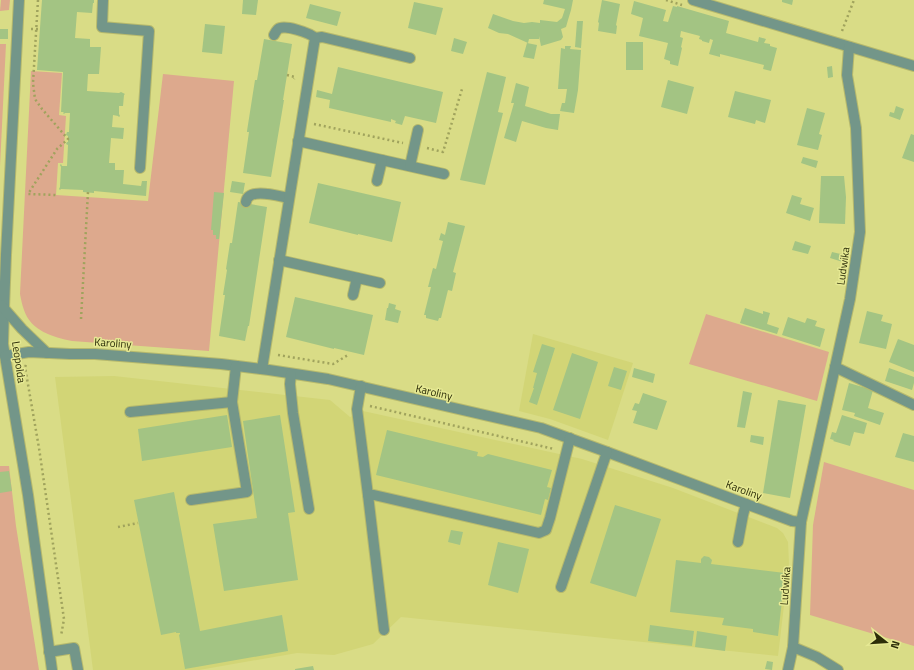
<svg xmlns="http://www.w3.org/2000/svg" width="914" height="670" font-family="'Titillium Web',sans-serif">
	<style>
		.built { fill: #d2d576 }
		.green { fill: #dda98d }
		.building { fill: #a3c483 }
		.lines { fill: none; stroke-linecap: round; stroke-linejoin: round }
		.minor-casing { stroke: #b6b96d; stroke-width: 12 }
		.path { stroke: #a0a35d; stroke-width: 2.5; stroke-dasharray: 2 3; stroke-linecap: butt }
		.minor { stroke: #739689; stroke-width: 10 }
		.labels { text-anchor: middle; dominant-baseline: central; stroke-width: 3; stroke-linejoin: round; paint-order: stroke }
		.street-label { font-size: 11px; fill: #2c2d08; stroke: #e6e993 }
	</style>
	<rect width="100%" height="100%" fill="#d9dc86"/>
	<!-- built -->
	<g class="built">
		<path d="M533,334L633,363L608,440L550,419L519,411Z"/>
		<path d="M114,376L330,400L350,417L363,411L582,459L673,488L777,528L783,533L788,542L789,563L778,656L401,617L373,644L334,655L297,653L199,670H93L55,377Z"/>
	</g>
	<!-- green -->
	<g class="green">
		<path d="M1,0H10L9,10L0,11Z"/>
		<path d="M0,44H6L0,166Z"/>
		<path d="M31,71L62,73L59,115L66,116L63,163H58L56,195L148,201L163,74L234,81L209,351L72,341C53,337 31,331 24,310C22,305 21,299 20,294Z"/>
		<path d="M706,314L829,352L817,401L689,364Z"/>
		<path d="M824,462L914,490V646L810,615L813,525Z"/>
		<path d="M0,466H9L16,526L39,670H0Z"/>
	</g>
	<!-- building -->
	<g class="building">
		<path d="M42,0H94V3H93L92,13L77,12L75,38L90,39V47H101L99,74H88L87,91L119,93L121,92L125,94L124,95L123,106H119V114L120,116L119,117L118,116L113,115L112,127L124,128L123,139L111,138L109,163H115V170H124L123,184L141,186L142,181H147L146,196L94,191V193L83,192V190L61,189L60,190L59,189L60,187L61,167L60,165L61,164L62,166H67L68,145L66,144L67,142H68V136L66,135L67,132H69L70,113H65L64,114L63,113L64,112H61L63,72L37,70Z"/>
		<path d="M243,0H258L256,15L242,14Z"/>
		<path d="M544,0H573L571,10L568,20L566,27L561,29L563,37L561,40L541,46L539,36V39H529L528,43L508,34L499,33L488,28L493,14L513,21L524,23L532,22L540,23V20L557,22L562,18L565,9L543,4Z"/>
		<path d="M602,0L620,4L616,25L617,26L616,34L598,31L599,23L598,22Z"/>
		<path d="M782,0H793L792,5L782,2Z"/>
		<path d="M634,1L666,10L663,21L668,22L673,6L677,7V6L729,21L726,33L758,42L759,37L766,39L764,43L770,44V46L777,48L771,71L763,69L764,65L720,54V57L709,54L713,40L710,39L709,43L702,41V40L699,39L700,36L681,31L680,37L683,38L681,47L682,48L678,66L670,64V61L664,59L668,43L639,36L643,18L631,14Z"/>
		<path d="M414,2L443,8L436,35L408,28Z"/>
		<path d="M310,4L341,12L337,26L306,18Z"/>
		<path d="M577,21H583L581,48L575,47Z"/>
		<path d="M205,24L225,26L222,54L202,52Z"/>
		<rect x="0" y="29" width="8" height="10"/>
		<path d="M454,38L467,42L463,54L451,51Z"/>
		<path d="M264,39L292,44L283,100H284L271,177L243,173L249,132H247V131L255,80H257Z"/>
		<rect x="626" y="42" width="17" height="28"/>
		<path d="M527,43L537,45L534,59L523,57Z"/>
		<path d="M565,46H571L570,49L581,50L578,90L574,113L560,111L562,103H565L567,89H558L561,48L565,49Z"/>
		<path d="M832,66L833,77L828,78L827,67Z"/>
		<path d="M338,67L443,92L436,123L405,116L402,125L395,123L396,121L391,119V122L329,108L330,100L316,97L317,90L332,94Z"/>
		<path d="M487,72L506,77L498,112L503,113L485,185L460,180Z"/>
		<path d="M668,80L694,87L687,114L661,107Z"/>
		<path d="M516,83L529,87L525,106L551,114H560L558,130L546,128L522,121L516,142L504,138L514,103H511Z"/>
		<path d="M735,91L771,100L765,123L756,120L755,124L728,117Z"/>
		<path d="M896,106L904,109L900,120L889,116L890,112L894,113Z"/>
		<path d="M807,108L825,113L819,134L822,135L818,150L797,145Z"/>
		<path d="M911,134L914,135V162L902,158Z"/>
		<path d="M803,157L818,161L816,168L801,163Z"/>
		<path d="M821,176H844L846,197L845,224L819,223Z"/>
		<path d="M232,181L245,183L243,194L230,192Z"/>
		<path d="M318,183L401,202L392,242L358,234V235L309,223Z"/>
		<path d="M214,192L224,193L219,239H216V235H213V230H211Z"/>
		<path d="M792,195L802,198L800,204L814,208L810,221L786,213Z"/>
		<path d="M238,202L267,207L249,326H248L245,341L219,336L225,295H223L227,270L226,269L230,243H232Z"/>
		<path d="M448,222L465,226L453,272L456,273L452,291L448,290L441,318H439L438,321L426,318V315H424L431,287H428L433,268L436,269L443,241L439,240L441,233L445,235Z"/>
		<path d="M795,241L811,246L808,254L792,250Z"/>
		<path d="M832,252L845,255L843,262L830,258Z"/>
		<path d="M295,297L373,315L364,355L334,348V349L286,337Z"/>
		<path d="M389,303L396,305L395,309L401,311L398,323L385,320L387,308H388Z"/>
		<path d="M745,308L763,314V311L770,313L767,324L779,328L777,334L740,323Z"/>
		<path d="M867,311L883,315L881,321L892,324L886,349L859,343Z"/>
		<path d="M788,317L805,323L807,318L817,321L815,326L825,329L820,347L782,335Z"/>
		<path d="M898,339L914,345V372L889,362Z"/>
		<path d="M542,344L555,348L537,405L529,402L534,388H533L537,373L533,372Z"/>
		<path d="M572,353L598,362L580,419L553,410Z"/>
		<path d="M614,367L627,371L621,390L608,386Z"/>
		<path d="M634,368L655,374L653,383L632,377Z"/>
		<path d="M889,368L914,377V383L912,390L885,381Z"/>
		<path d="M849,383L873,390L868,408L884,413L880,425L854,416L855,413L842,410Z"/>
		<path d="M743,391L752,393L745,428L737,427Z"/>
		<path d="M643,393L667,401L657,430L633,423L637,411L632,410L635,403L639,404Z"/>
		<path d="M778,400L806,405L790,498L763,493Z"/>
		<path d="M227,415L232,447L142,461L138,429Z"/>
		<path d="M280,415L295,512L288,513L298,580L224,591L213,524L257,518L243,421Z"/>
		<path d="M842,415L867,423L864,434L854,432L850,446L833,441L834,440L830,439L832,432L836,433Z"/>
		<path d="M387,430L478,452L477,456L483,457L488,454L552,470L547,487L551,488L548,500L545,499L541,515L376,475Z"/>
		<path d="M903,433L914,436V462L895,457Z"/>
		<path d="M751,435L764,437L763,445L750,442Z"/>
		<path d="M9,471L12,491L0,493V472Z"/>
		<path d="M174,492L200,631L282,615L288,651L185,669L179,635L180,634V633H176V632L161,635L134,500Z"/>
		<path d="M615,505L661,519L636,597L590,583Z"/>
		<path d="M451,530L463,532L460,545L448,542Z"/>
		<path d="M498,542L529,549L518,593L488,585Z"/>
		<path d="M704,556L709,557L712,560L711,564L785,573L778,636L753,632V629L722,625L724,618L670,612L676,560L701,563V559Z"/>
		<path d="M650,625L694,631L692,646L648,641Z"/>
		<path d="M697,631L727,636L725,651L695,647Z"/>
		<path d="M767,661L773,662L772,670L765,669Z"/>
		<path d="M313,666L314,670H295V669Z"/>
	</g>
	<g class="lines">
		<!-- minor casing -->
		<g class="minor-casing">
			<g id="minor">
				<path d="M19,0L6,255L4,309L3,344L28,495L52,670"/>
				<path d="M103,0L102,27L149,31L140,168"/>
				<path d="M693,0L914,66"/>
				<path d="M315,38L322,37L410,58"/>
				<path d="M298,141L444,174"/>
				<path d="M410,166L418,130"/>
				<path d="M377,181L382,160"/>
				<path d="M246,202C248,187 278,196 289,198"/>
				<path d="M279,260L380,283"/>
				<path d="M353,295L357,278"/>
				<path d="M1,305L22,329L47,353"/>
				<path d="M5,356L29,352L70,354H95L221,364L269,370L328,379L541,428L607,452L746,504L792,521L801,522"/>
				<path d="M835,367L914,405"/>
				<path d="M262,369L315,38C310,33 284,24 278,29C276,31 275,33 274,35"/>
				<path d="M291,374L290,384L293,413L309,509"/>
				<path d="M361,386L357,409L368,495L384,630"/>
				<path d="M130,412L232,402"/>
				<path d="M368,495H374L539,533L546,530L550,518L570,438"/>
				<path d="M191,500L247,492L232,402L236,366"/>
				<path d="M738,542L743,515L746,504"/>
				<path d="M561,587L607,452"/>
				<path d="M793,647L817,657L838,670"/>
				<path d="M49,652L74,648L78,670"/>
				<path d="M788,670L793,647L801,522L850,299L860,232L856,128L847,75L849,47"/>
			</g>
		</g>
		<!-- path -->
		<g class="path">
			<path d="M38,0L33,83L35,99L42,109L68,139L57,149L28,194L56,195"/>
			<path d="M666,0L682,5"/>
			<path d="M31,29H40"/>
			<path d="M842,31L854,0"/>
			<path d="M287,75L295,77L294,79"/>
			<path d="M314,124L403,143"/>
			<path d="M427,148L443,152L462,89"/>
			<path d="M81,319L88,192"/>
			<path d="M278,355L333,364L348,355"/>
			<path d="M26,365L25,367L39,448L64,619L61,636"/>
			<path d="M370,406L554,449"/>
			<path d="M118,527L138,523"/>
		</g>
		<!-- minor -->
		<use href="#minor" class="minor"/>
	</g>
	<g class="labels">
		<!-- street labels -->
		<g class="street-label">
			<text transform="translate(843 266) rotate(-82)">Ludwika</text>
			<text transform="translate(113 343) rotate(4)">Karoliny</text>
			<text transform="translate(19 362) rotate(82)">Leopolda</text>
			<text transform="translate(434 392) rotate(13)">Karoliny</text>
			<text transform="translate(744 490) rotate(20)">Karoliny</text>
			<text transform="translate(785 586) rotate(-86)">Ludwika</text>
		</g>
	</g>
	<!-- north arrow -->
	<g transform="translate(886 642) rotate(107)" stroke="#e6e993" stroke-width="3" paint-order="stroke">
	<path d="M0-3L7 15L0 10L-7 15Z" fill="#2c2d08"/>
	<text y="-6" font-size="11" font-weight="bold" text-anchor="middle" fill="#2c2d08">N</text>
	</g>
</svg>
